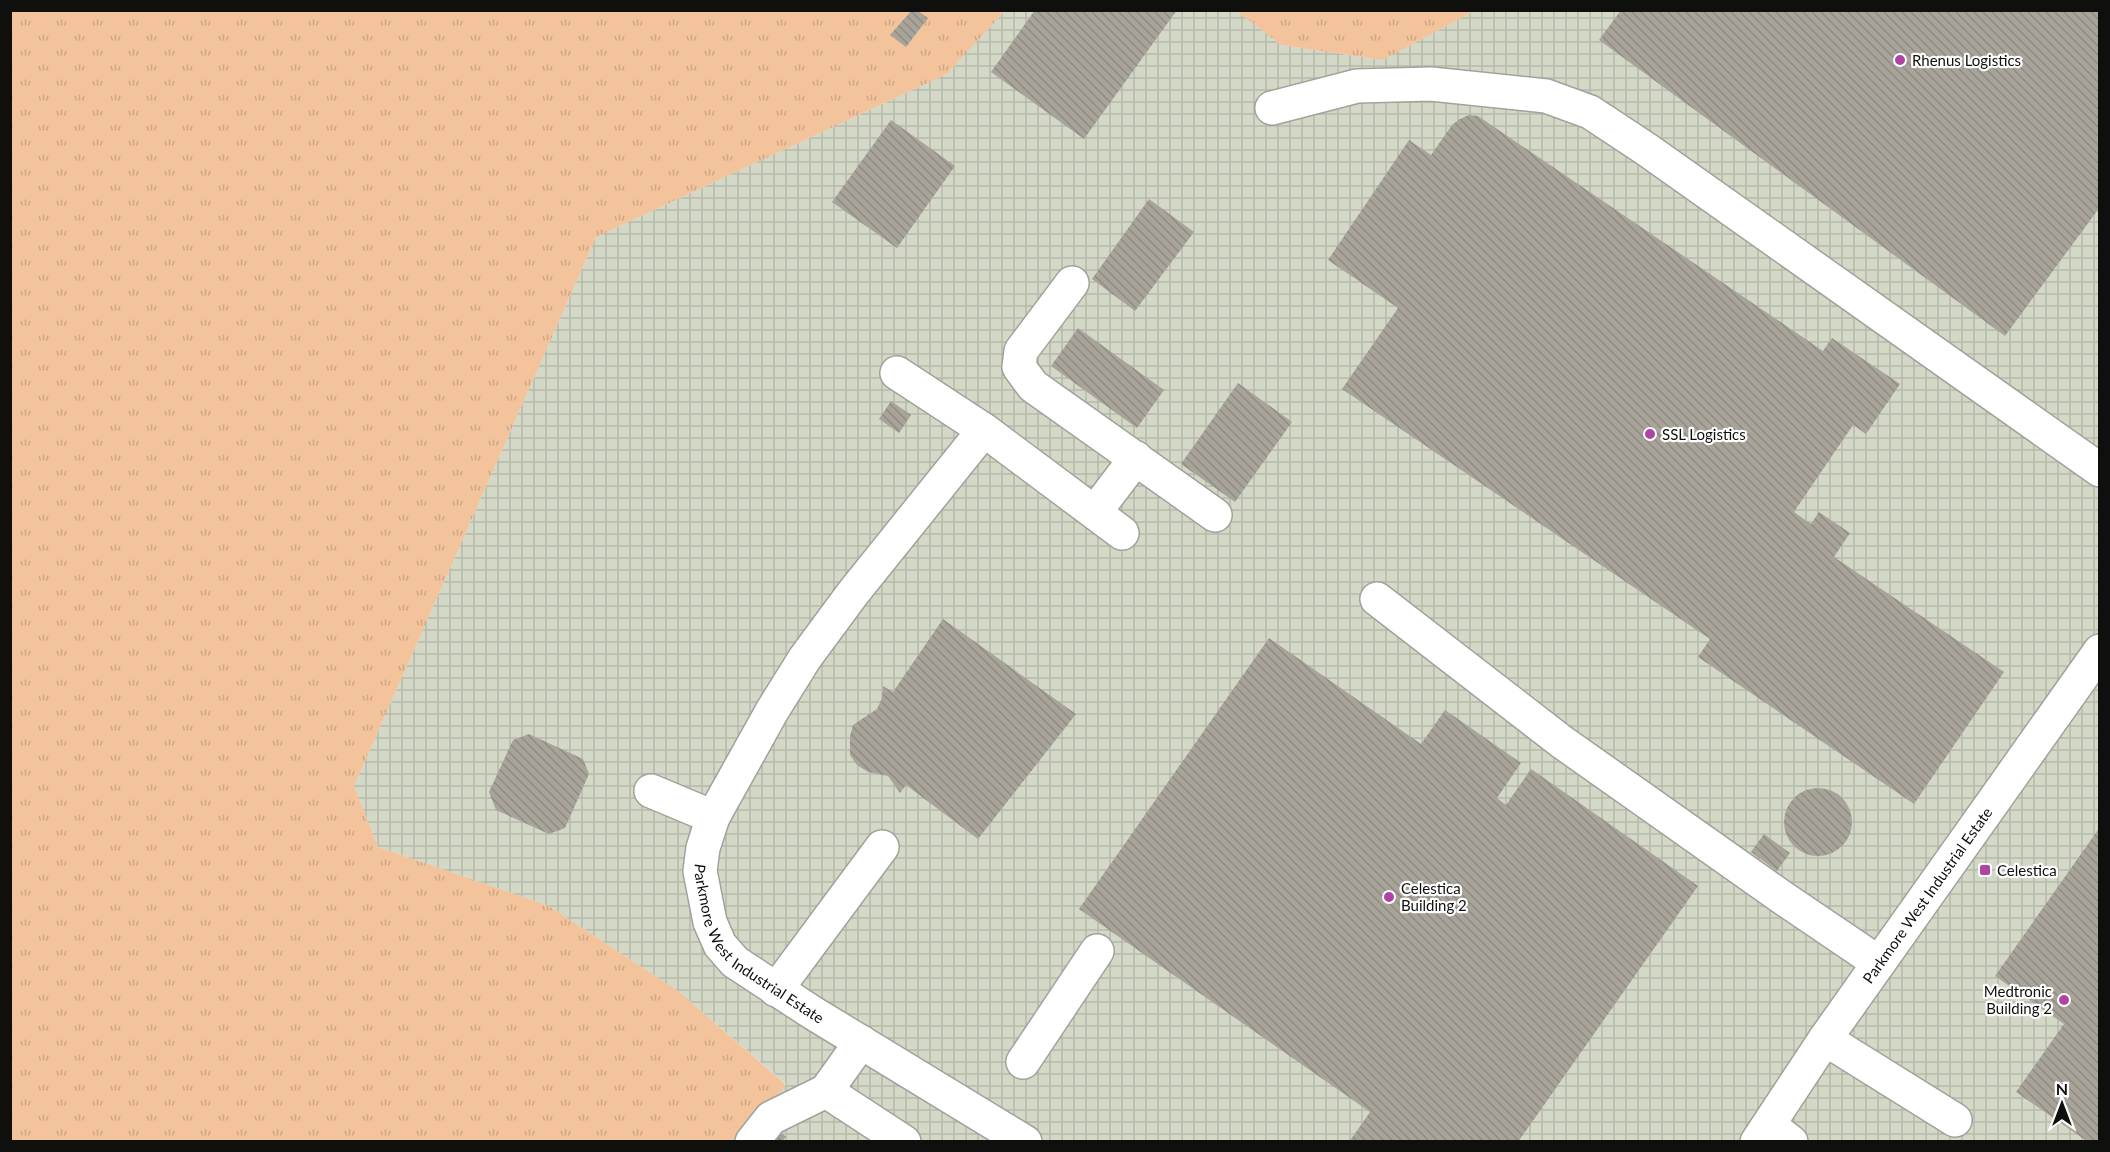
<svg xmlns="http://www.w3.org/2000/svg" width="2110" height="1152" font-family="Lato,sans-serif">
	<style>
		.industrial { fill: url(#industrial-grid) }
		.grass { fill: url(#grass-tufts) }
		.building { fill: url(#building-back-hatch) }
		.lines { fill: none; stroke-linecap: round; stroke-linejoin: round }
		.minor-casing { stroke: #a0a399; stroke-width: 36 }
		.minor { stroke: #fff; stroke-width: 33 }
		.poi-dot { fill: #af44a4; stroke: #fff; stroke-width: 2 }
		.labels { text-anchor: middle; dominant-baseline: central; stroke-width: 4.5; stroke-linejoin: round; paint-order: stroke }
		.poi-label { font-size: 15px; fill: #0f100d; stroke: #fff; text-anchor: start }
		.street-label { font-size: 15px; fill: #0f100d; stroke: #fff }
	</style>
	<defs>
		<pattern id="industrial-grid" width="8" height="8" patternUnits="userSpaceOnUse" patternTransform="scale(1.5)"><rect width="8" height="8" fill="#d4d9c7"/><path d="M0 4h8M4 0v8" fill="none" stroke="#b5b9aa"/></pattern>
		<pattern id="grass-tufts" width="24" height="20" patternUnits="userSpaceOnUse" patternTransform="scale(1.5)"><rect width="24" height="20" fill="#f3c39c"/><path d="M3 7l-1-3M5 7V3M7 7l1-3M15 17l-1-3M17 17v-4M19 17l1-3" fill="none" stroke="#cfa685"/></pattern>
		<pattern id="building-back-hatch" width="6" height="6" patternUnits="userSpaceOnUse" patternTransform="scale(1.5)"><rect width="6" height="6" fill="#a8a49a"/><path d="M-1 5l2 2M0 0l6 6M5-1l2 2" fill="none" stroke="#8f8c84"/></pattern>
	</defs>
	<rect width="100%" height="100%" fill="#e1e4d9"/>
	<!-- industrial -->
	<path class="industrial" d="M1005,11H1237L1281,45L1383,60L1474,11H2099V1141H740L786,1084L678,991L549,906L378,847L354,786L596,237L947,74Z"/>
	<!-- grass -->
	<g class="grass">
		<path d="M10,11H1005L947,74L596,237L354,786L378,847L549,906L678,991L786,1085L740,1141H11Z"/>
		<path d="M1237,11H1474L1383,60L1281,45Z"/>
	</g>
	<!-- building -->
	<g class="building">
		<path d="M912,10H916L928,18L906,47L890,35Z"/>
		<path d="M1035,10H1177L1084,139L991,72Z"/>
		<path d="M1621,10H2100V207L2005,336L1599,40Z"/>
		<path d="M1469,115L1478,116L1823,351L1832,338L1900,384L1866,434L1853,425L1794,512L1811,524L1819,512L1850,533L1834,557L2004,672L1914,804L1698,657L1710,639L1342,389L1398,308L1328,260L1409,140L1431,155L1452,125L1460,119Z"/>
		<path d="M891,120L955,166L897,248L832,202Z"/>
		<path d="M1149,199L1194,232L1135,311L1092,279Z"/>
		<path d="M1078,328L1164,390L1137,428L1051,366Z"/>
		<path d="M1238,383L1292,422L1235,502L1181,464Z"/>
		<path d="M891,401L911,415L899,433L879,419Z"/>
		<path d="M943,619L1076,714L978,839L906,785L900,793L888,776L868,772L857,765L850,755V736L853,725L877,709L882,698L883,686L893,692Z"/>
		<path d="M1269,638L1421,744L1445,710L1521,763L1497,798L1506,805L1531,769L1698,886L1518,1142H1349L1370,1112L1079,909Z"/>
		<path d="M529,734L583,759L589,774L565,828L549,834L496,810L489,792L513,740Z"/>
		<circle cx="1818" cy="822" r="34"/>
		<path d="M2100,827V1142H2088L2016,1092L2064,1024L1995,976Z"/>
		<path d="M1764,834L1790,853L1777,871L1751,852Z"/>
		<path d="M774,1127L786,1137L783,1140L785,1142H762Z"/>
	</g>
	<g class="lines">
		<!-- minor casing -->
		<g class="minor-casing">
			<g id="minor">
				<path d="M1272,108L1357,86L1431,84L1546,96L1590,112L1646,149L2100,470"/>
				<path d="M1072,283L1021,351L1019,367L1033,386L1215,515"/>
				<path d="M897,373L984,430L1122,533"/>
				<path id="s1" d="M984,430L853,593L805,658L772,711L713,817L703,848L700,871L710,922L720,945L735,962L813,1013L1025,1142"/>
				<path d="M1095,512L1136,458"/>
				<path d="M1377,599L1562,742L1783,898L1879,963"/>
				<path d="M651,791L713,817"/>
				<path d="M776,990L882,847"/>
				<path d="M1825,1039L1955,1120"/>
				<path d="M1023,1062L1097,951"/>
				<path d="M826,1091L904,1142"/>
				<path d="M1769,1125L1791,1142"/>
				<path d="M752,1142L771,1118L826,1091L861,1042"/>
				<path id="s2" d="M1757,1142L1825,1039L2100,651"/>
			</g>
		</g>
		<!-- minor -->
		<use href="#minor" class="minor"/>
	</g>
	<!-- markers -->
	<g class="poi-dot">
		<circle cx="1900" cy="60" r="6"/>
		<circle cx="1650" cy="434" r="6"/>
		<rect x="1979" y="864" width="12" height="12" rx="3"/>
		<circle cx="1389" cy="897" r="6"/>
		<circle cx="2064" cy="1000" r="6"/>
	</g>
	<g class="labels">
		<!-- poi labels -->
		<g class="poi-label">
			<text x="1912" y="60">Rhenus Logistics</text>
			<text x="1662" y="434">SSL Logistics</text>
			<text x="1997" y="870">Celestica</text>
			<text x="1401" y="888">Celestica<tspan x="1401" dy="17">Building 2</tspan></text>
			<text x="2052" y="991" text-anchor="end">Medtronic<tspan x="2052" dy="17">Building 2</tspan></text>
		</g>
		<!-- street labels -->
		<g class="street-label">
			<text stroke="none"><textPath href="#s2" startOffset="300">Parkmore West Industrial Estate</textPath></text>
			<text stroke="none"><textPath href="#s1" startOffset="628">Parkmore West Industrial Estate</textPath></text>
		</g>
	</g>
	<!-- border -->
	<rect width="2110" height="1152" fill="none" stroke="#0f100d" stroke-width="24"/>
	<!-- north arrow -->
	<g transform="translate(2062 1104)" stroke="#ffffff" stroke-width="4.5" paint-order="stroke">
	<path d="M0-4.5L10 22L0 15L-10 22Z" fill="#0f100d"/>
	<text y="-9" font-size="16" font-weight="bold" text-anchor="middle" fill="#0f100d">N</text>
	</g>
</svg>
